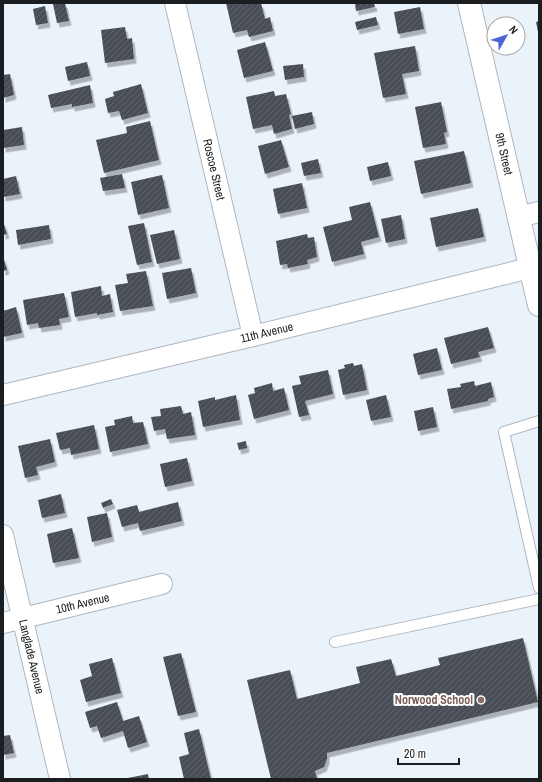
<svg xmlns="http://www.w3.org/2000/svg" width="542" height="782" font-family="'Archivo Narrow',sans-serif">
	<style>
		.building { fill: url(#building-hatch); filter: url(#shadow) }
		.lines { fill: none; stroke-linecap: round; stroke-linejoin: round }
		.service-casing { stroke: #b0b7c0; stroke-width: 12 }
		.minor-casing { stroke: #b0b7c0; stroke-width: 22 }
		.tertiary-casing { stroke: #b0b7c0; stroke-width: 24 }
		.service { stroke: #fff; stroke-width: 10 }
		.minor { stroke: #fff; stroke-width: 20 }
		.tertiary { stroke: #fff; stroke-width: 22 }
		.education-dot { fill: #8d6e63; stroke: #fff; stroke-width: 1.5 }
		.labels { text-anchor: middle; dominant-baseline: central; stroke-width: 4; stroke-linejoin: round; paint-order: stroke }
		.street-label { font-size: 12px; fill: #1b1e21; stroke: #fff }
		.education-label { font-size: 12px; font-weight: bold; fill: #785e54; stroke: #fff; text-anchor: end }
	</style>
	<defs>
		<pattern id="building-hatch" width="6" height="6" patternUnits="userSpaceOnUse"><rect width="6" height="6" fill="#484e56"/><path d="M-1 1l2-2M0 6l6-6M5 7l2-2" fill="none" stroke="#5f646a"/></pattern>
		<filter id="shadow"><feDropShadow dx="2.5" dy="4.5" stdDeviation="0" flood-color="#0004"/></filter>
	</defs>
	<rect width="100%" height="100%" fill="#eaf2fa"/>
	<!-- building -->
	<g class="building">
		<path d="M59,3H65L69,21L57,23L53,4Z"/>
		<path d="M226,3H261L265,19L270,17L273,31L249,37L247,30L233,33Z"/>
		<path d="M355,3H374L375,7L356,11Z"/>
		<path d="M45,6L48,23L36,25L33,9Z"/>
		<path d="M420,7L424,29L398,34L394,12Z"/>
		<path d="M376,17L378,25L357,30L355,22Z"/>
		<path d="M539,21V32H538L536,22Z"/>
		<path d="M125,27L127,39L132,38L134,59L105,63L101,30Z"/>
		<path d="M265,42L273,71L244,78L237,50Z"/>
		<path d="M415,46L419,71L402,74L406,94L383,98L374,53Z"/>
		<path d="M87,62L90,76L68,81L65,67Z"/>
		<path d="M303,64L304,77L285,80L283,66Z"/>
		<path d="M10,74L14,95L3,98V75Z"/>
		<path d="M141,84L148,113L122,120L119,111L108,113L105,99L114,96L113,92Z"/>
		<path d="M90,85L93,103L72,107V104L51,108L48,95Z"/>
		<path d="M274,91L275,96L286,94L291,114L289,115L292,129L274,134L272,125L253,129L246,97Z"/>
		<path d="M441,102L447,132L444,133L446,144L423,148L415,107Z"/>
		<path d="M312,112L314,124L295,129L292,116Z"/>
		<path d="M150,121L159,160L104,173L96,140L127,133L126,127Z"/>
		<path d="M22,127L24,145L3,148V130Z"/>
		<path d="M281,140L289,167L265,174L258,146Z"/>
		<path d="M464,151L471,183L421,194L414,161Z"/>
		<path d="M318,159L321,173L304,176L301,163Z"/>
		<path d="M388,162L391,176L370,181L367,167Z"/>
		<path d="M122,174L125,188L103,191L100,178Z"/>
		<path d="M162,175L169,208L138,215L131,182Z"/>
		<path d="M16,176L20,194L3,197V179Z"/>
		<path d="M302,183L307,208L278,214L273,189Z"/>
		<path d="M370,202L379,237L361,242L364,254L332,262L323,227L352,220L349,207Z"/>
		<path d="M478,208L484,237L436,247L430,218Z"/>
		<path d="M401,215L405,239L386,243L381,219Z"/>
		<path d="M3,221L7,234L3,235Z"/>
		<path d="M144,223L152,262L137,265L128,226Z"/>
		<path d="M49,225L51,239L18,245L16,230Z"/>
		<path d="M174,230L180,259L157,264L150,235Z"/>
		<path d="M307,234L308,238L314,237L317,257L307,260L308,264L288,268L287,264L280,265L276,241Z"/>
		<path d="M3,256L7,270L3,271Z"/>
		<path d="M191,268L196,293L167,299L162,273Z"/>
		<path d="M146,271L153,306L120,311L115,285L128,283L126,274Z"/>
		<path d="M101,286L102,296L110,294L113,312L97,315V313L75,317L71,292Z"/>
		<path d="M64,293L69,317L59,319L60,325L39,328L38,323L27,325L23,300Z"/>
		<path d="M16,307L22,333L3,337V311Z"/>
		<path d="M488,327L494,348L478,352L480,357L451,364L444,338Z"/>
		<path d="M437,348L442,370L418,375L413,354Z"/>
		<path d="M353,363L354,366L362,364L367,390L343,395L338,370L345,368L344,365Z"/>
		<path d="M328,370L333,394L305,401L309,415L299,417L292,386L301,384L299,376Z"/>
		<path d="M474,381L475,386L491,382L494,397L488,399V401L451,409L447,389L461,387L460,384Z"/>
		<path d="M272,383L273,391L284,388L289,410L254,419L248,395L255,393L254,388Z"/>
		<path d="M236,395L240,420L203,427L198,401L215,397V400Z"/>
		<path d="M386,395L391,417L371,421L366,400Z"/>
		<path d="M181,406L183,414L191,412L195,435L167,439L165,429L154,431L151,417L161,416L160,409Z"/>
		<path d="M433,407L437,427L418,431L414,411Z"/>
		<path d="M132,416L133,423L143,422L148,444L110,452L105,427L115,425L114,420Z"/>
		<path d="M94,425L99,449L71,455L70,448L60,450L56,433Z"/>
		<path d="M50,439L55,462L36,467L38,475L25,478L18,446Z"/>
		<path d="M246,441L247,448L239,450L237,443Z"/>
		<path d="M187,458L192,481L165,487L160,464Z"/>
		<path d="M61,494L65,513L42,518L38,500Z"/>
		<path d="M111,499L113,504L103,508L101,503Z"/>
		<path d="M178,502L182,521L140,531L138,523L122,527L117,510L137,505L139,512Z"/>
		<path d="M107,513L112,537L92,542L87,517Z"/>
		<path d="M72,528L79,558L53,563L47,534Z"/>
		<path d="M523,638L538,702L327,753V759L324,767L315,771L317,779H271L247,680L290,670L297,699L360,683L356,667L391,659L396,676L440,665L438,658Z"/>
		<path d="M181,653L196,712L178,716L163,657Z"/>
		<path d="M112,658L121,693L86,702L80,680L92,676L89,664Z"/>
		<path d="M117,702L123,721L139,716L147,742L128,748L123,731L101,738L97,726L90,728L85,712Z"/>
		<path d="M199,729L211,779H184L179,757L189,754L184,733Z"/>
		<path d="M10,735L14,753L3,755V736Z"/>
		<path d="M148,774L149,779H128V778Z"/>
	</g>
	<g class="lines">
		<!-- service casing -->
		<g class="service-casing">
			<g id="service">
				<path d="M539,421L504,432L539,588"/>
				<path d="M335,642L539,599"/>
			</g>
		</g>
		<!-- minor casing -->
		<g class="minor-casing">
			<g id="minor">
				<path id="s1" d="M175,3L253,336"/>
				<path d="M518,217L539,212"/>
				<path id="s2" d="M3,395L253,336L530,268"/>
				<path id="s3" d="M3,535L60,779"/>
				<path id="s4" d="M3,623L162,584"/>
			</g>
		</g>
		<!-- tertiary casing -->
		<g class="tertiary-casing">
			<g id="tertiary">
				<path id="s5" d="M469,3L539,305"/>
			</g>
		</g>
		<!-- service -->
		<use href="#service" class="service"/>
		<!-- minor -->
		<use href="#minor" class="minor"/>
		<!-- tertiary -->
		<use href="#tertiary" class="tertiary"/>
	</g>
	<!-- markers -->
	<circle class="education-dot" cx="481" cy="700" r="4"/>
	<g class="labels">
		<!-- street labels -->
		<g class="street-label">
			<text stroke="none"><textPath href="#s5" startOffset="155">9th Street</textPath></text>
			<text stroke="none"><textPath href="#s1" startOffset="171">Roscoe Street</textPath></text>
			<text stroke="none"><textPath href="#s2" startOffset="271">11th Avenue</textPath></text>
			<text stroke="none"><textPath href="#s4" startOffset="82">10th Avenue</textPath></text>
			<text stroke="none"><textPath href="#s3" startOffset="125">Langlade Avenue</textPath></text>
		</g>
		<!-- education labels -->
		<g class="education-label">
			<text x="473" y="700">Norwood School</text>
		</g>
	</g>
	<!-- border -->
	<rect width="542" height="782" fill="none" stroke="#1b1e21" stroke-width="8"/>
	<!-- north arrow -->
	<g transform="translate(506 36) rotate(51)"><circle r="19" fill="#ffffff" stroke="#a4a5a6"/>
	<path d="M0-3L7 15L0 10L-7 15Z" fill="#4b65d9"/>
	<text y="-6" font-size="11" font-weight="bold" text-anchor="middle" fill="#1b1e21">N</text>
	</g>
	<!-- scale -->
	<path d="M398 758v6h61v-6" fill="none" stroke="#1b1e21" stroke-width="2"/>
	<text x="404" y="758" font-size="12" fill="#1b1e21" stroke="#ffffff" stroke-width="3" paint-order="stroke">20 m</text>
</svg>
